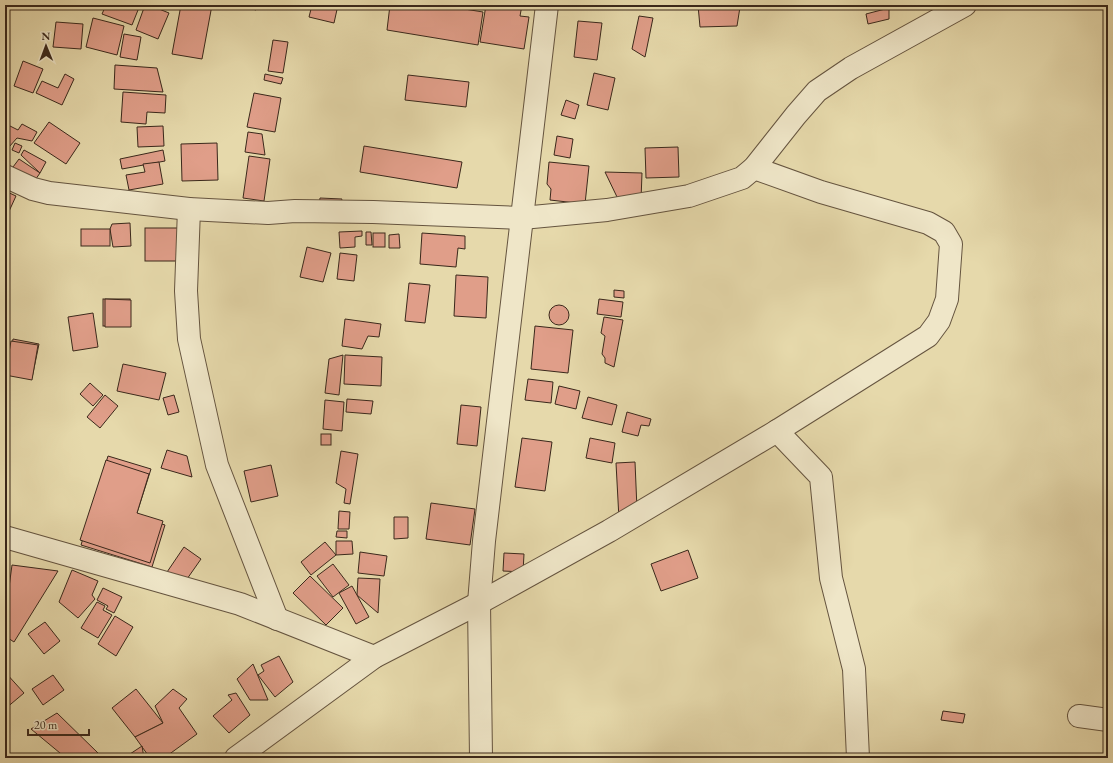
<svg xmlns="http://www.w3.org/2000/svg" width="1113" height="763" font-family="'EB Garamond',serif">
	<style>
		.building { fill: #e09e89; stroke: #3a281b }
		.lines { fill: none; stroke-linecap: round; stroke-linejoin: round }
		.minor-casing { stroke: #65543f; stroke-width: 24 }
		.minor { stroke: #efe6c8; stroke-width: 22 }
	</style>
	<rect width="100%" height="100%" fill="#e6d9ab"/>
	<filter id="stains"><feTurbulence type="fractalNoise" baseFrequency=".005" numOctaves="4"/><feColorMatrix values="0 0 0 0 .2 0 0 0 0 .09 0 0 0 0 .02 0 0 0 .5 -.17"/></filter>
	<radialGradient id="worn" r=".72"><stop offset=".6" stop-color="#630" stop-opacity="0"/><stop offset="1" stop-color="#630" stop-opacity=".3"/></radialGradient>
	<!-- building -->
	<g class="building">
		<path d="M106,5H140L132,25L102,14Z"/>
		<path d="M145,5H149L169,13L158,39L136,30Z"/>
		<path d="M181,5H212L202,59L172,54Z"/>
		<path d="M238,5H257L256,10Z"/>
		<path d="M312,5H338L334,23L309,17Z"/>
		<path d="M390,5H440L483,12L478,45L387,30Z"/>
		<path d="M486,5H522L520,16L529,17L524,49L480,42Z"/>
		<path d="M698,5H731L740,7L737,26L700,27Z"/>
		<path d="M889,8V19L868,24L866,14Z"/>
		<path d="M639,16L653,18L645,57L632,49Z"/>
		<path d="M93,18L124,26L117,55L86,47Z"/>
		<path d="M578,21L602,23L597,60L574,57Z"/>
		<path d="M56,22L83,24L81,49L53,47Z"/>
		<path d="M124,34L141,37L137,60L120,57Z"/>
		<path d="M273,40L288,42L283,73L268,71Z"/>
		<path d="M23,61L43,69L33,93L14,86Z"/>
		<path d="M115,65L157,68L163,92L114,89Z"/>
		<path d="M594,73L615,78L608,110L587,105Z"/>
		<path d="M65,74L74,79L62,105L36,93L42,81L58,88Z"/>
		<path d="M265,74L283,78L281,84L264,80Z"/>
		<path d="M408,75L469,82L466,107L405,100Z"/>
		<path d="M123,92L166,95L165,113L147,112L146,124L121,122Z"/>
		<path d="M254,93L281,98L275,132L247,127Z"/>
		<path d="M566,100L579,105L575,119L561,115Z"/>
		<path d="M49,122L80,143L66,164L34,143Z"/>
		<path d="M22,124L37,132L32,141L17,138L9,147L6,144L8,140L5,137V132L8,125L18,130Z"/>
		<path d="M163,126L164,146L138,147L137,127Z"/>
		<path d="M248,132L262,134L265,155L245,152Z"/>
		<path d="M557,136L573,139L570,158L554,155Z"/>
		<path d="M15,143L22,146L19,153L12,150Z"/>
		<path d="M217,143L218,180L182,181L181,144Z"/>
		<path d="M364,146L462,162L457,188L360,172Z"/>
		<path d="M678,147L679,177L646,178L645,148Z"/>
		<path d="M24,150L46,162L40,173L21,155Z"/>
		<path d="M163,150L165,161L122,169L120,159Z"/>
		<path d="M249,156L270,159L264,201L243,198Z"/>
		<path d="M19,159L40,173L31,186L10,171Z"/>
		<path d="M159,162L163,184L129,190L126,175L145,172L143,164Z"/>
		<path d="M549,162L589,166L585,204L550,200L551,189L547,184Z"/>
		<path d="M605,172L642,173L641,200L618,199Z"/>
		<path d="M5,191L16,196L5,220Z"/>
		<path d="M320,198L342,199L339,208L319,206Z"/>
		<path d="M130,223L131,246L113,247L110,229L112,224Z"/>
		<rect x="145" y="228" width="37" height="33"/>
		<rect x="81" y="229" width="29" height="17"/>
		<path d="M362,231V236L355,237V247L340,248L339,232Z"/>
		<path d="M366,232H371L372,245H366Z"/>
		<rect x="373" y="233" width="12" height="14"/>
		<path d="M422,233L465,236V249L458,248L456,267L420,264Z"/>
		<path d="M399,234L400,248H389V235Z"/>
		<path d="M307,247L331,253L323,282L300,277Z"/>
		<path d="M340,253L357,255L354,281L337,279Z"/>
		<path d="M456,275L488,277L486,318L454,316Z"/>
		<path d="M409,283L430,285L425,323L405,321Z"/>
		<path d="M614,290L624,291V298L614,297Z"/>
		<rect x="103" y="299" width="27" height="27"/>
		<path d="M105,299L131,300V327H105Z"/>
		<path d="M599,299L623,302L621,317L597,314Z"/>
		<circle cx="559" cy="315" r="10"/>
		<path d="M93,313L98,347L73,351L68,317Z"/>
		<path d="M604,317L623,320L614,367L605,363V358L602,354L605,336L601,333Z"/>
		<path d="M345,319L381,324L379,337L368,336L362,349L342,346Z"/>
		<path d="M535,326L573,330L568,373L531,369Z"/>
		<path d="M13,339L39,344L32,378L7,374Z"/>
		<path d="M11,341L38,345L32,380L5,375Z"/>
		<path d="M343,355L339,395L325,393L329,359Z"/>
		<path d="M345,355L382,357L381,386L344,384Z"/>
		<path d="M123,364L166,373L159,400L117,391Z"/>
		<path d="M528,379L553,382L551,403L525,400Z"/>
		<path d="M90,383L103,395L93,406L80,394Z"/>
		<path d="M559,386L580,391L576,409L555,404Z"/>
		<path d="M105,395L118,406L100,428L87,417Z"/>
		<path d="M174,395L179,412L168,415L163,398Z"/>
		<path d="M588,397L617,405L612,425L582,418Z"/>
		<path d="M347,399L373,401L371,414L346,412Z"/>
		<path d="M325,400L344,402L342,431L323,429Z"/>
		<path d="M461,405L481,407L477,446L457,444Z"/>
		<path d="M627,412L651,419L649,426L641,425L638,436L622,432Z"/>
		<rect x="321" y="434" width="10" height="11"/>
		<path d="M522,438L552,442L545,491L515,487Z"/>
		<path d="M590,438L615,443L612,463L586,458Z"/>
		<path d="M167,450L187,456L192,477L161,468Z"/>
		<path d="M341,451L358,454L350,504L344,503L346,489L336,483Z"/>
		<path d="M108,456L151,469L136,516L165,525L152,567L81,545Z"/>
		<path d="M106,460L149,474L137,513L163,521L150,563L80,540Z"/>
		<path d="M635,462L637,509L619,519L616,463Z"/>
		<path d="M271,465L278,496L251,502L244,471Z"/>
		<path d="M431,503L475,509L470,545L426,539Z"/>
		<path d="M339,511L350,512L349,529H338Z"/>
		<path d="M394,517H408V538L394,539Z"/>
		<path d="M337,531H347V538L336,537Z"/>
		<path d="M336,541H352L353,554L336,555Z"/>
		<path d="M325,542L336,555L311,575L301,562Z"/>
		<path d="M184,547L201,559L187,579L165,575Z"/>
		<path d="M688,550L698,578L661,591L651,564Z"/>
		<path d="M360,552L387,556L384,576L358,573Z"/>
		<path d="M504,553L524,554L523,572L503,571Z"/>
		<path d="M333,564L349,585L333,597L317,576Z"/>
		<path d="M12,565L58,571L14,642L5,636V617Z"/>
		<path d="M72,570L98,581L92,595L95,599L78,618L59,602Z"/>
		<path d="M310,576L343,608L326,625L293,593Z"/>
		<path d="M358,578L380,579L378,613L357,595Z"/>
		<path d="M352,586L369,617L356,624L339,593Z"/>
		<path d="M103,588L122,597L114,613L106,609L108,606L97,600Z"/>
		<path d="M97,602L105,606L103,610L112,615L98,638L81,628Z"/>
		<path d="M115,616L133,627L116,656L98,644Z"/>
		<path d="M45,622L60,641L44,654L28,634Z"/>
		<path d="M279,656L293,682L275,697L258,675L264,671L261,665Z"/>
		<path d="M253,664L268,700H250L237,679Z"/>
		<path d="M5,672L24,693L5,709Z"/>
		<path d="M53,675L64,690L43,705L32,689Z"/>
		<path d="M136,689L163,723L135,737L112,708Z"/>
		<path d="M173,689L187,699L179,708L197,734L164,758H150L135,737L163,723L155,706Z"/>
		<path d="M236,693L250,715L229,733L213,716L232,700L228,695Z"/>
		<path d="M943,711L965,714L963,723L941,720Z"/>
		<path d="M57,713L98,753L92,758H66L31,729Z"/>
		<path d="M142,746L144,758H124Z"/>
	</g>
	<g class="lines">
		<!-- minor casing -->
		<g class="minor-casing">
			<g id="minor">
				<path d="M5,176L33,189L49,193L189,209L268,213L295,211L373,212L522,218L607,210L689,196L742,178L754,168L796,115L817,91L851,68L965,5"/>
				<path d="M189,209L186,291L189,339L217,465L277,619"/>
				<path d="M777,431L821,477L831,578L854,669L858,758"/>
				<path d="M5,537L240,604L374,657"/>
				<path d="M1079,716L1108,720"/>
				<path d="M236,758L374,657L479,603L609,531L777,431L928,336L939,321L947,299L951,244L944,232L928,223L821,192L754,168"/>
				<path d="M481,758L479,603L484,541L547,5"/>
			</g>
		</g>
		<!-- minor -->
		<use href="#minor" class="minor"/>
	</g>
	<!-- margin -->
	<rect width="1113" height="763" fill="none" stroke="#e6d9ab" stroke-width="20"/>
	<rect x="6" y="6" width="1101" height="751" fill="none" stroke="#3a281b" stroke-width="2"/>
	<rect x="10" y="10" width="1093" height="743" fill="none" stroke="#3a281b"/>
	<!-- north arrow -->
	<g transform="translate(46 46) rotate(359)" stroke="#efe6c8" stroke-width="3" paint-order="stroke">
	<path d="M0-3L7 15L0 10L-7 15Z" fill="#3a281b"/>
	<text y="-6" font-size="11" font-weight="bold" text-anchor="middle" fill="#3a281b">N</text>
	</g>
	<!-- scale -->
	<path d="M28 729v6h61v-6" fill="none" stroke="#3a281b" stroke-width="2"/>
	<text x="34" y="729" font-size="12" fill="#3a281b" stroke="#efe6c8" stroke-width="3" paint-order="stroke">20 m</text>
	<rect width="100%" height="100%" filter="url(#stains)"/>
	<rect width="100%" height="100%" fill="url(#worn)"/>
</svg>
